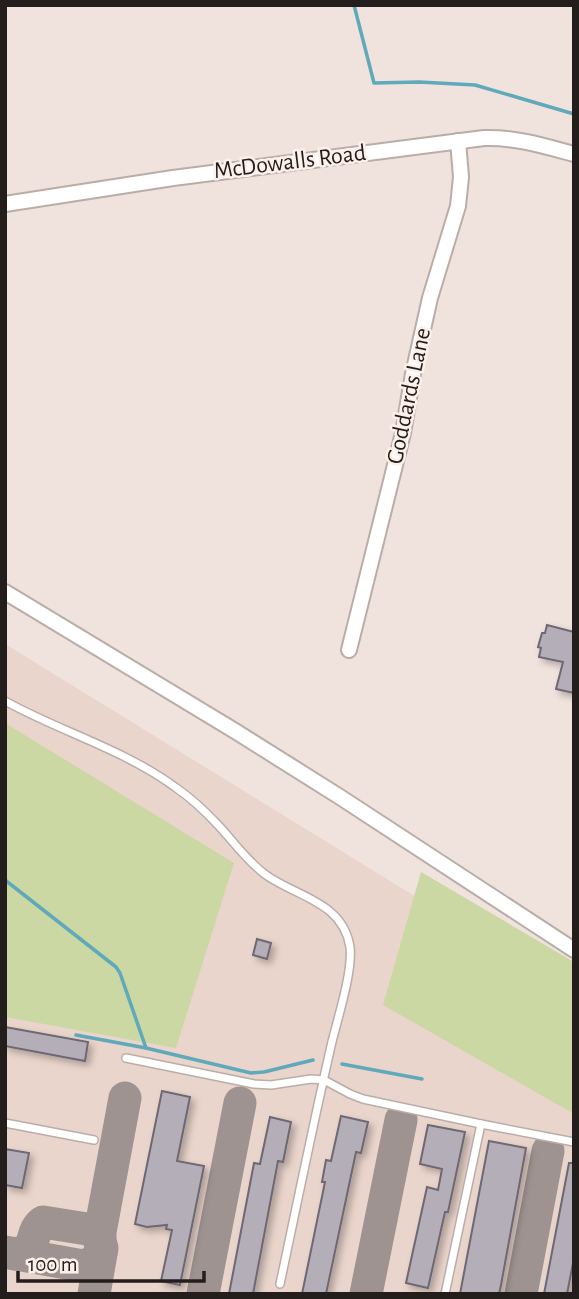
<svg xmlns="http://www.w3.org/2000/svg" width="579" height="1299" font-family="'Alegreya Sans',sans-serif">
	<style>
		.built { fill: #ead5cc }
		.green { fill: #cbd8a3 }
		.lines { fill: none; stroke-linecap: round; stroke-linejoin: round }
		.stream { stroke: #5fa9bb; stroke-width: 3.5 }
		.taxiway { stroke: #9e9390; stroke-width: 33 }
		.building { fill: #b4aeb9; stroke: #6d6872; stroke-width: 2; filter: url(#shadow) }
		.service-casing { stroke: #baada8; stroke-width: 10 }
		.minor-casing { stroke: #baada8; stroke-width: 18 }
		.service { stroke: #fff; stroke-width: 7 }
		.minor { stroke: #fff; stroke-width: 14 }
		.labels { text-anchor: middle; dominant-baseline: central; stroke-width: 5; stroke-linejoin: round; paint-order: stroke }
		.street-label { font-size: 24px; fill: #231e1c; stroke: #fdf0ea }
	</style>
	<defs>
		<filter id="shadow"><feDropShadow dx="4" dy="4" stdDeviation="3.5" flood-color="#0004"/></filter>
	</defs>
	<rect width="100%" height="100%" fill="#f0e2dd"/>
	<!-- built -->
	<path class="built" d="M5,644L574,994V1294H5Z"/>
	<!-- green -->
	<g class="green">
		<path d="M5,723L234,863L176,1048L5,1017Z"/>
		<path d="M421,872L574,962V1114L383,1005Z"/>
	</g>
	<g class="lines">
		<!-- stream -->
		<g class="stream">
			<path d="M354,5L374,83L419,82L475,85L574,114"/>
			<path d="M5,880L116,967L120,973L146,1048"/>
			<path d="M76,1035L146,1048L251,1073L264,1072L313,1060"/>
			<path d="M342,1064L422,1079"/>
		</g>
		<!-- taxiway -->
		<g class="taxiway">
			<path d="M100,1240V1232L125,1098"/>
			<path d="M5,1252L83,1266L94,1262L101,1252"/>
			<path d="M14,1254C40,1251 28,1233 43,1222L87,1229L93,1231L98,1236L102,1248L94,1294"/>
			<path d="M203,1294L240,1103"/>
			<path d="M366,1294L401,1120"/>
			<path d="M521,1294L548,1151"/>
		</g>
	</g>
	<!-- building -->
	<g class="building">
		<path d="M547,625L574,632V693L556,689L563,662L539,657L541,648L538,647L542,633H545Z"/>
		<path d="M257,939L271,943L267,959L253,955Z"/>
		<path d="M5,1027L88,1042L85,1061L5,1046Z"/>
		<path d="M162,1091L190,1097L177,1161L204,1166L180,1285L161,1281L172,1230L166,1229L167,1225L147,1227L135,1224Z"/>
		<path d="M341,1116L368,1122L361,1153L356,1152L326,1294H302L325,1182H322L326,1160L331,1161Z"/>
		<path d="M270,1117L291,1122L283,1162L278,1161L253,1294H229L254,1163L260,1164Z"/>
		<path d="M428,1125L465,1132L448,1212H445L428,1288L406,1283L427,1187L438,1190L442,1169L420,1164Z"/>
		<path d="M489,1141L526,1148L501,1285L499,1294H460Z"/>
		<path d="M5,1149L29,1153L22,1188L5,1185Z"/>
		<path d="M569,1163H574V1258L567,1294H544Z"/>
	</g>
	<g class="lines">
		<!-- service casing -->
		<g class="service-casing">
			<g id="service">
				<path d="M5,701C61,732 123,749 175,787C191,798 205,811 218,825C234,842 247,861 266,875C297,897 343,902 350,947C353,972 337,1020 331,1046C313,1125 297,1204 280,1284"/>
				<path d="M126,1058L254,1084L271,1085L311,1079L324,1080L350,1094L363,1099L481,1124L574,1142"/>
				<path d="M5,1123L94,1140"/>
				<path d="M445,1294L481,1124"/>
			</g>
		</g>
		<!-- minor casing -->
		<g class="minor-casing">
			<g id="minor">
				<path d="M5,204L173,178L484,138C515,137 544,146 574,154"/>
				<path d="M5,592L235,731L340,797L574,950"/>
				<path d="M349,650L403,433L413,374L430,298L458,206L461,177L458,141"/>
			</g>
		</g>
		<!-- service -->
		<use href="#service" class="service"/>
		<!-- minor -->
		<use href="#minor" class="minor"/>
	</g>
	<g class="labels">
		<!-- street labels -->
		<g class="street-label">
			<text transform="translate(290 162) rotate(-7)">McDowalls Road</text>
			<text transform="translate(409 396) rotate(-78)">Goddards Lane</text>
		</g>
	</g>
	<!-- border -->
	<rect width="579" height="1299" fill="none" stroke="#231e1c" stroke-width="14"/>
	<!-- scale -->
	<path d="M18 1271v10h186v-10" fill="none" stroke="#231e1c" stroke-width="3.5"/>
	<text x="28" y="1271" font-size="21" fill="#231e1c" stroke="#fdf0ea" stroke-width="5" paint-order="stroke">100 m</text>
</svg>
